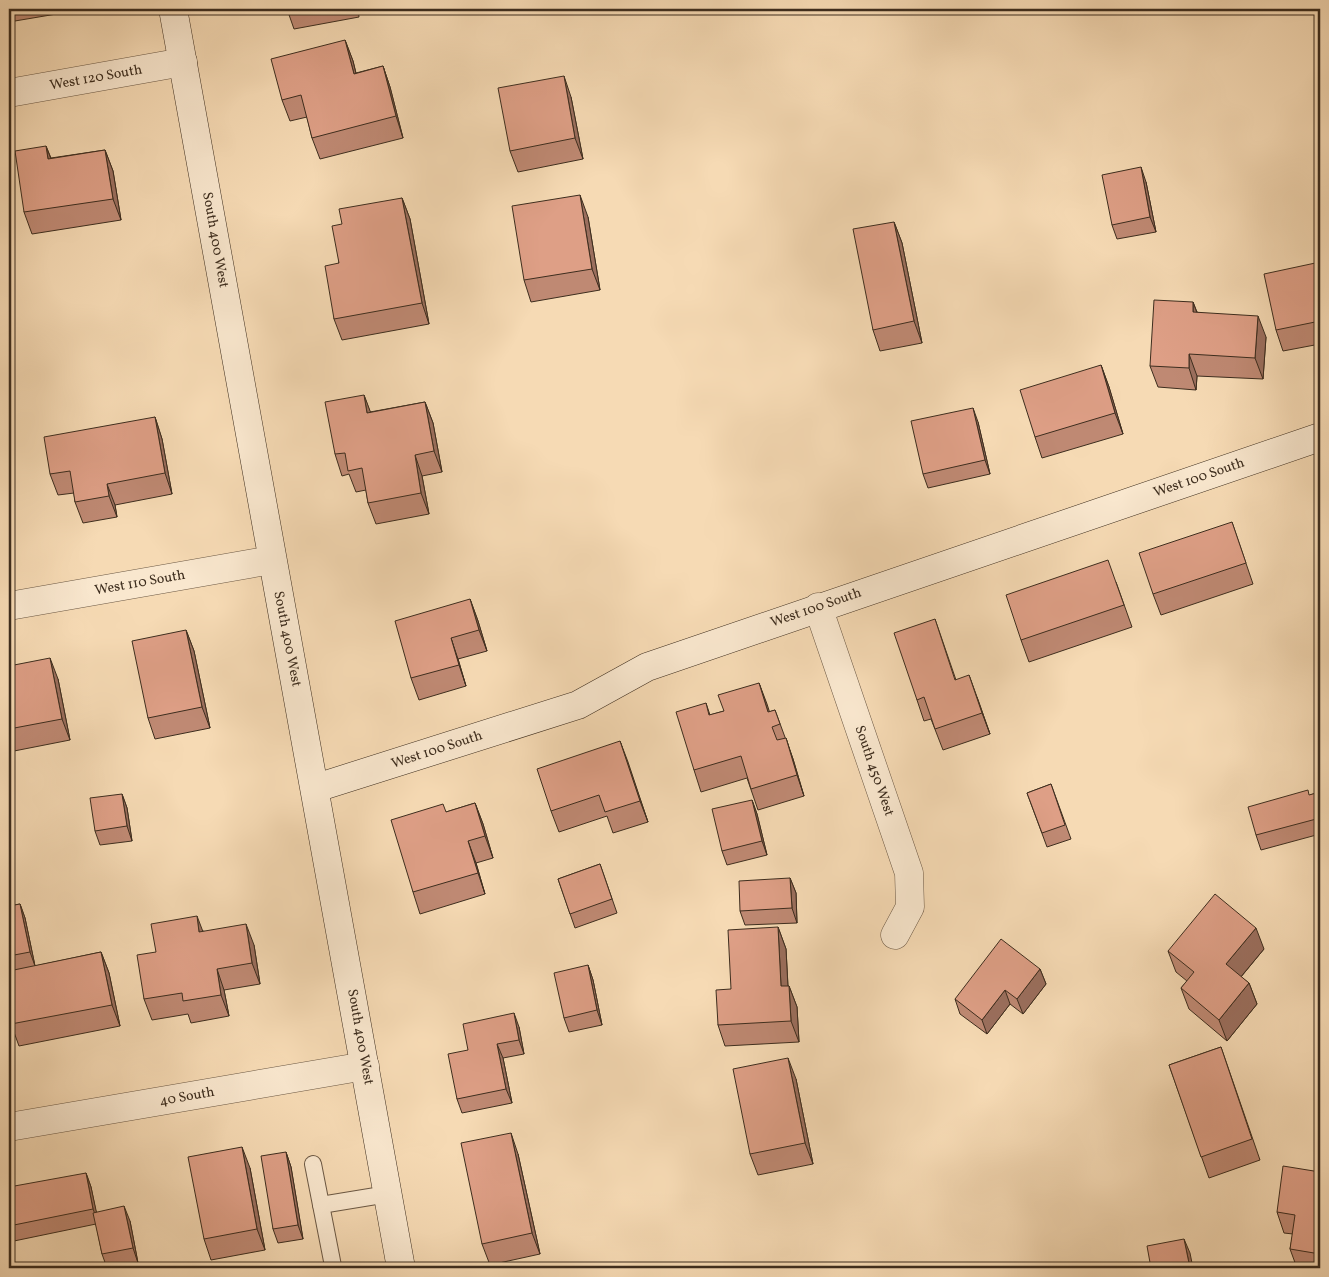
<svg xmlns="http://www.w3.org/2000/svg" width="1329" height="1277" font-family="Vollkorn,serif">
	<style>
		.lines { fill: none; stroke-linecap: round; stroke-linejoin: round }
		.lane-casing { stroke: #6b5844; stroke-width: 18 }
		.street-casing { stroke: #6b5844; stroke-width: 29 }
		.secondary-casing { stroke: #3d2d1e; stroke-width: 29 }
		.lane { stroke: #f9e7ce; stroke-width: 16 }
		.street { stroke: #f9e7ce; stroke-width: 28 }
		.secondary { stroke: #f9e7ce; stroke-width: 28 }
		.wall { fill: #bf8973; stroke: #3d2d1e }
		.shaded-wall { fill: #9b6f5e; stroke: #3d2d1e }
		.building { fill: #de9f86; stroke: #3d2d1e }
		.labels { text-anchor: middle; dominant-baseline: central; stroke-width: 5; stroke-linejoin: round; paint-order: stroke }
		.street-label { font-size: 14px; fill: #3d2d1e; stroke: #f9e7ce }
	</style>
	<rect width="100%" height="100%" fill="#f6dab4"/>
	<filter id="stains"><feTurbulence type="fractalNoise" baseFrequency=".004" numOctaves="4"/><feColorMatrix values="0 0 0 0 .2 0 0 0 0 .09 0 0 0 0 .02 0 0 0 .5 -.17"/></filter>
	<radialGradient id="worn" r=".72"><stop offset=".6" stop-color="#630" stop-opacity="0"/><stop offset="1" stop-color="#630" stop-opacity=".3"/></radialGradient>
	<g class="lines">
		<!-- lane casing -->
		<g class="lane-casing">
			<g id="lane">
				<path d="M313,1164L333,1266"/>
				<path d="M321,1205L388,1194"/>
			</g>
		</g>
		<!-- street casing -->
		<g class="street-casing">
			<g id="street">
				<path d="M9,93L183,62"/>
				<path d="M9,606L272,560"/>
				<path d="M818,607L909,873L910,907L895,935"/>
				<path d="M9,1127L365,1066"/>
			</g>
		</g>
		<!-- secondary casing -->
		<g class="secondary-casing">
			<g id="secondary">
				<path d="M173,9L401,1268"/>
				<path d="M316,788L578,705L647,667L1320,437"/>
			</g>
		</g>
		<!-- lane -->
		<use href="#lane" class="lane"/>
		<!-- street -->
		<use href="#street" class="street"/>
		<!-- secondary -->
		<use href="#secondary" class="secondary"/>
	</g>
	<!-- wall -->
	<g class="wall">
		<path d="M9,9H86L9,22Z"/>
		<path d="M287,9H358L359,17L294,29Z"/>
		<path d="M345,40L353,61L356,73L383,66L390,87L403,138L320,159L312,138L307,117L290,121L282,100Z"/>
		<path d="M571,97L583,159L518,172L510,151Z"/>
		<path d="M46,146L51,158L105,150L113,171L121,220L32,234L24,212Z"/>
		<path d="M1146,182L1156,232L1117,239L1112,225Z"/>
		<path d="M402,198L410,219L429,324L342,340L334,319L342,224Z"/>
		<path d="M588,217L600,290L531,302L524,280Z"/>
		<path d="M894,222L902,243L922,343L880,351L873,330Z"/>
		<path d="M1320,262V344L1283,351L1276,330Z"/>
		<path d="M1193,302L1197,312L1266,337L1263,379L1197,376L1196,390L1158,387L1150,366Z"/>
		<path d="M1101,365L1109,387L1123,434L1042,458L1035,437Z"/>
		<path d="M364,395L370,412L425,402L433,423L442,472L422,476L429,514L376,524L368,503L366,490L356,492L349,474L342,476L335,454Z"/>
		<path d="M155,417L162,439L172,494L115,505L117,517L83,523L75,502L74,493L58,495L50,474Z"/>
		<path d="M978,422L990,474L928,488L923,474Z"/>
		<path d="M1232,522L1253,584L1161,615L1153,594Z"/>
		<path d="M1116,582L1132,627L1029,662L1021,640Z"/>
		<path d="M470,599L478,621L487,651L458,659L466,686L419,700L411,678Z"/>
		<path d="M935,619L956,680L977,697L990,734L943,750L931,719L924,721L917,700Z"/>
		<path d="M186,630L194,651L210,728L155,739L148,718Z"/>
		<path d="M9,666L58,679L70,740L9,752Z"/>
		<path d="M759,683L769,712L775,710L793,759L804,796L758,810L747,778L701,792L694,770L706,703L710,715L724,711Z"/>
		<path d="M620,741L648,822L613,833L607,816L559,832L551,811Z"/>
		<path d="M1051,784L1071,839L1047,847L1027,793Z"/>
		<path d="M1320,792V834L1261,850L1256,835L1310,795Z"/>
		<path d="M122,794L127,808L132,841L100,845L95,831Z"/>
		<path d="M752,800L757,814L767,855L727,865L722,851Z"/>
		<path d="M475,803L483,824L493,858L476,863L485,894L420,914L413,892L446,812Z"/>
		<path d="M600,864L617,913L575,928L558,879Z"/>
		<path d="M790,878L796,893L797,923L745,925L740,911Z"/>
		<path d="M20,904L25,918L35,966L101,952L109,973L120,1026L19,1046L11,1024L9,1013V906Z"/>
		<path d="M778,927L786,949L788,986H789L797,1007L799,1042L725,1046L718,1025L731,989Z"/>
		<path d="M203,931L254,945L260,984L224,990L229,1016L191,1023L188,1014L152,1020L144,999L156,952Z"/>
		<path d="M1264,949L1241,977L1249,983L1257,1004L1227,1041L1189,1009L1181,988L1187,981L1176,972L1168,951Z"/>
		<path d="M588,965L593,980L602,1025L569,1032L564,1018Z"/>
		<path d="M1040,969L1046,984L1023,1014L1010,1004L987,1034L960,1014L955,999Z"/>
		<path d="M519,1027L524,1054L503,1058L512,1103L462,1113L457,1099L468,1050Z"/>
		<path d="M1221,1047L1260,1160L1209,1178L1169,1065Z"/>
		<path d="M796,1079L813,1164L758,1175L750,1154Z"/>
		<path d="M286,1152L291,1167L303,1239L278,1243L273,1229Z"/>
		<path d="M518,1154L540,1254L490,1265L482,1244Z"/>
		<path d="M250,1168L265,1250L211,1260L204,1239Z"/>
		<path d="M1320,1172V1268H1297L1290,1249L1293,1234L1284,1233L1277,1212Z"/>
		<path d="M86,1173L91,1187L96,1212L130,1221L138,1263L107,1268L102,1254L96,1224L14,1241L9,1226Z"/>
	</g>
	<!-- shaded-wall -->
	<g class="shaded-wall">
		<path d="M345,40L353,61L361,95L354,74Z"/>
		<path d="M383,66L390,87L403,138L396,116Z"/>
		<path d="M564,76L571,97L583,159L575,138Z"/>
		<path d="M46,146L54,167L48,159Z"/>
		<path d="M105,150L113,171L121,220L113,199Z"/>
		<path d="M1141,167L1146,182L1156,232L1150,217Z"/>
		<path d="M580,195L588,217L600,290L592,269Z"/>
		<path d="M402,198L410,219L429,324L422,303Z"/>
		<path d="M894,222L902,243L922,343L914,321Z"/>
		<path d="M1193,302L1201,324L1193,312Z"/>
		<path d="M1258,316L1266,337L1263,379L1255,358Z"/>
		<path d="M1189,354L1197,376L1196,390L1189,368Z"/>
		<path d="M1101,365L1109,387L1123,434L1115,413Z"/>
		<path d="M364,395L372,416L367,413Z"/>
		<path d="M425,402L433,423L442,472L434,451Z"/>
		<path d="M973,408L978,422L990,474L985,460Z"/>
		<path d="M155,417L162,439L172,494L165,473Z"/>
		<path d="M415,455L422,476L429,514L421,493Z"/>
		<path d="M107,484L115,505L117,517L109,496Z"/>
		<path d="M470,599L478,621L487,651L479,630Z"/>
		<path d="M186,630L194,651L210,728L202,707Z"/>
		<path d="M451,638L458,659L466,686L459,665Z"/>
		<path d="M50,658L58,679L70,740L62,719Z"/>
		<path d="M969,675L977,697L990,734L982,713Z"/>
		<path d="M759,683L767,704L774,726L768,712Z"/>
		<path d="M786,738L793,759L804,796L797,775Z"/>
		<path d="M620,741L628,762L648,822L640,801Z"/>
		<path d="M122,794L127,808L132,841L127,826Z"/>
		<path d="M752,800L757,814L767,855L762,841Z"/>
		<path d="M475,803L483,824L493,858L485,836Z"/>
		<path d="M468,841L476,863L485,894L478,873Z"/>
		<path d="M790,878L796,893L797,923L792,908Z"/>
		<path d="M20,904L25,918L35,966L30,952Z"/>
		<path d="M197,916L205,937L199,932Z"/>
		<path d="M246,924L254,945L260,984L252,963Z"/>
		<path d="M778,927L786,949L789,1007L781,986Z"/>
		<path d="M1256,928L1264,949L1234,985L1226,964Z"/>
		<path d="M101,952L109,973L120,1026L112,1005Z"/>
		<path d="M588,965L593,980L602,1025L597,1010Z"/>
		<path d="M217,969L224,990L229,1016L221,995Z"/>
		<path d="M1040,969L1046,984L1023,1014L1017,999Z"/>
		<path d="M1249,983L1257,1004L1227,1041L1219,1020Z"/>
		<path d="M789,986L797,1007L799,1042L791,1021Z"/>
		<path d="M1005,990L1010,1004L987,1034L982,1020Z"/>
		<path d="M514,1013L519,1027L524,1054L519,1040Z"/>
		<path d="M497,1044L503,1058L512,1103L506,1089Z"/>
		<path d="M788,1058L796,1079L813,1164L805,1143Z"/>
		<path d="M511,1133L518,1154L540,1254L532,1233Z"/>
		<path d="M242,1147L250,1168L265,1250L257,1229Z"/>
		<path d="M286,1152L291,1167L303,1239L298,1225Z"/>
		<path d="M86,1173L91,1187L99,1224L93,1209Z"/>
		<path d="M124,1206L130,1221L138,1263L133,1248Z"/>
		<path d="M1184,1239L1190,1253L1193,1268H1190Z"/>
	</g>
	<!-- building -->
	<g class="building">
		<path d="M345,40L354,74L383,66L396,116L312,138L301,95L282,100L271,59Z"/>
		<path d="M564,76L575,138L510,151L498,88Z"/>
		<path d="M46,146L48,159L105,150L113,199L24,212L15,151Z"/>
		<path d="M1141,167L1150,217L1112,225L1102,175Z"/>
		<path d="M580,195L592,269L524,280L512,206Z"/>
		<path d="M402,198L422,303L334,319L325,266L339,263L332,226L342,224L339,209Z"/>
		<path d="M894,222L914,321L873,330L853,229Z"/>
		<path d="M1320,262V321L1276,330L1264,274Z"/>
		<path d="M1154,300L1193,302V312L1258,316L1255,358L1189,354V368L1150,366Z"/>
		<path d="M1101,365L1115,413L1035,437L1020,390Z"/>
		<path d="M364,395L367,413L425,402L434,451L415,455L421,493L368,503L362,468L348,471L345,453L335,454L325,402Z"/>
		<path d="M973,408L985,460L923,474L911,421Z"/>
		<path d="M155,417L165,473L107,484L109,496L75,502L70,471L50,474L44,437Z"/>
		<path d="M1232,522L1246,563L1153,594L1139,553Z"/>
		<path d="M1108,560L1124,605L1021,640L1006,595Z"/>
		<path d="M470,599L479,630L451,638L459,665L411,678L395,621Z"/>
		<path d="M935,619L955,680L969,675L982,713L935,729L924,697L917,700L894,633Z"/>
		<path d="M186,630L202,707L148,718L132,641Z"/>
		<path d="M50,658L62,719L9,729V666Z"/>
		<path d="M759,683L768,712L775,710L780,724L772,727L777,740L786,738L797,775L751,789L741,756L694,770L676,712L706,703L709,715L724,711L718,695Z"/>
		<path d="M620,741L640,801L605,812L599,795L551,811L537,769Z"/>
		<path d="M1051,784L1065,825L1042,833L1027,793Z"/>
		<path d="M1308,790L1309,795L1320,792V818L1256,835L1248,807Z"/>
		<path d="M122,794L127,826L95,831L90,798Z"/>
		<path d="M752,800L762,841L722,851L712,809Z"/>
		<path d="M475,803L485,836L468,841L478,873L413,892L391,820L443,804L446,812Z"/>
		<path d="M600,864L612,899L570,914L558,879Z"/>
		<path d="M790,878L792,908L740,911L739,881Z"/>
		<path d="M1215,894L1256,928L1226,964L1249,983L1219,1020L1181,988L1194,972L1168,951Z"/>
		<path d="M20,904L30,952L9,956V906Z"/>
		<path d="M197,916L199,932L246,924L252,963L217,969L221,995L183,1001L182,993L144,999L137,955L156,952L151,924Z"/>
		<path d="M778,927L781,986H789L791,1021L718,1025L716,990L731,989L728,930Z"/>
		<path d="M1001,939L1040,969L1017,999L1005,990L982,1020L955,999Z"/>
		<path d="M101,952L112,1005L11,1024L9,1013V971Z"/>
		<path d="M588,965L597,1010L564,1018L554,973Z"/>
		<path d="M514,1013L519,1040L497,1044L506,1089L457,1099L448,1054L468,1050L463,1024Z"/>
		<path d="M1221,1047L1252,1139L1201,1157L1169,1065Z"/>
		<path d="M788,1058L805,1143L750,1154L733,1069Z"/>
		<path d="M511,1133L532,1233L482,1244L461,1143Z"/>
		<path d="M242,1147L257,1229L204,1239L188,1157Z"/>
		<path d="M286,1152L298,1225L273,1229L261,1156Z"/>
		<path d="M1283,1166L1320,1172V1254L1290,1249L1295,1215L1277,1212Z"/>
		<path d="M86,1173L93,1209L9,1226V1187Z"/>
		<path d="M124,1206L133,1248L102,1254L93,1213Z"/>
		<path d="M1184,1239L1190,1268H1151L1147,1246Z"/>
	</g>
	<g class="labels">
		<!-- street labels -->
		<g class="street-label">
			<text transform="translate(96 78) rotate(-10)">West 120 South</text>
			<text transform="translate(215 240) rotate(80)">South 400 West</text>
			<text transform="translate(1199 478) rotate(-19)">West 100 South</text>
			<text transform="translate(140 583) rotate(-10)">West 110 South</text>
			<text transform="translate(816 608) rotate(-19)">West 100 South</text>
			<text transform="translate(287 639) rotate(79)">South 400 West</text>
			<text transform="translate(437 750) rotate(-18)">West 100 South</text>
			<text transform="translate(874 771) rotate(71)">South 450 West</text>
			<text transform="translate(360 1037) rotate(80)">South 400 West</text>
			<text transform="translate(187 1097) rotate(-10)">40 South</text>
		</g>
	</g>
	<!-- margin -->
	<rect width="1329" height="1277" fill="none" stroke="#f6dab4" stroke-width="30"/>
	<rect x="10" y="10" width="1309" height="1257" fill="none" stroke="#3d2d1e" stroke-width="2.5"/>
	<rect x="15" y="15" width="1299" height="1247" fill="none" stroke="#3d2d1e"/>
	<rect width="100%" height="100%" filter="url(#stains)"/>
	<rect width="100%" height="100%" fill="url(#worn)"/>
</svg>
